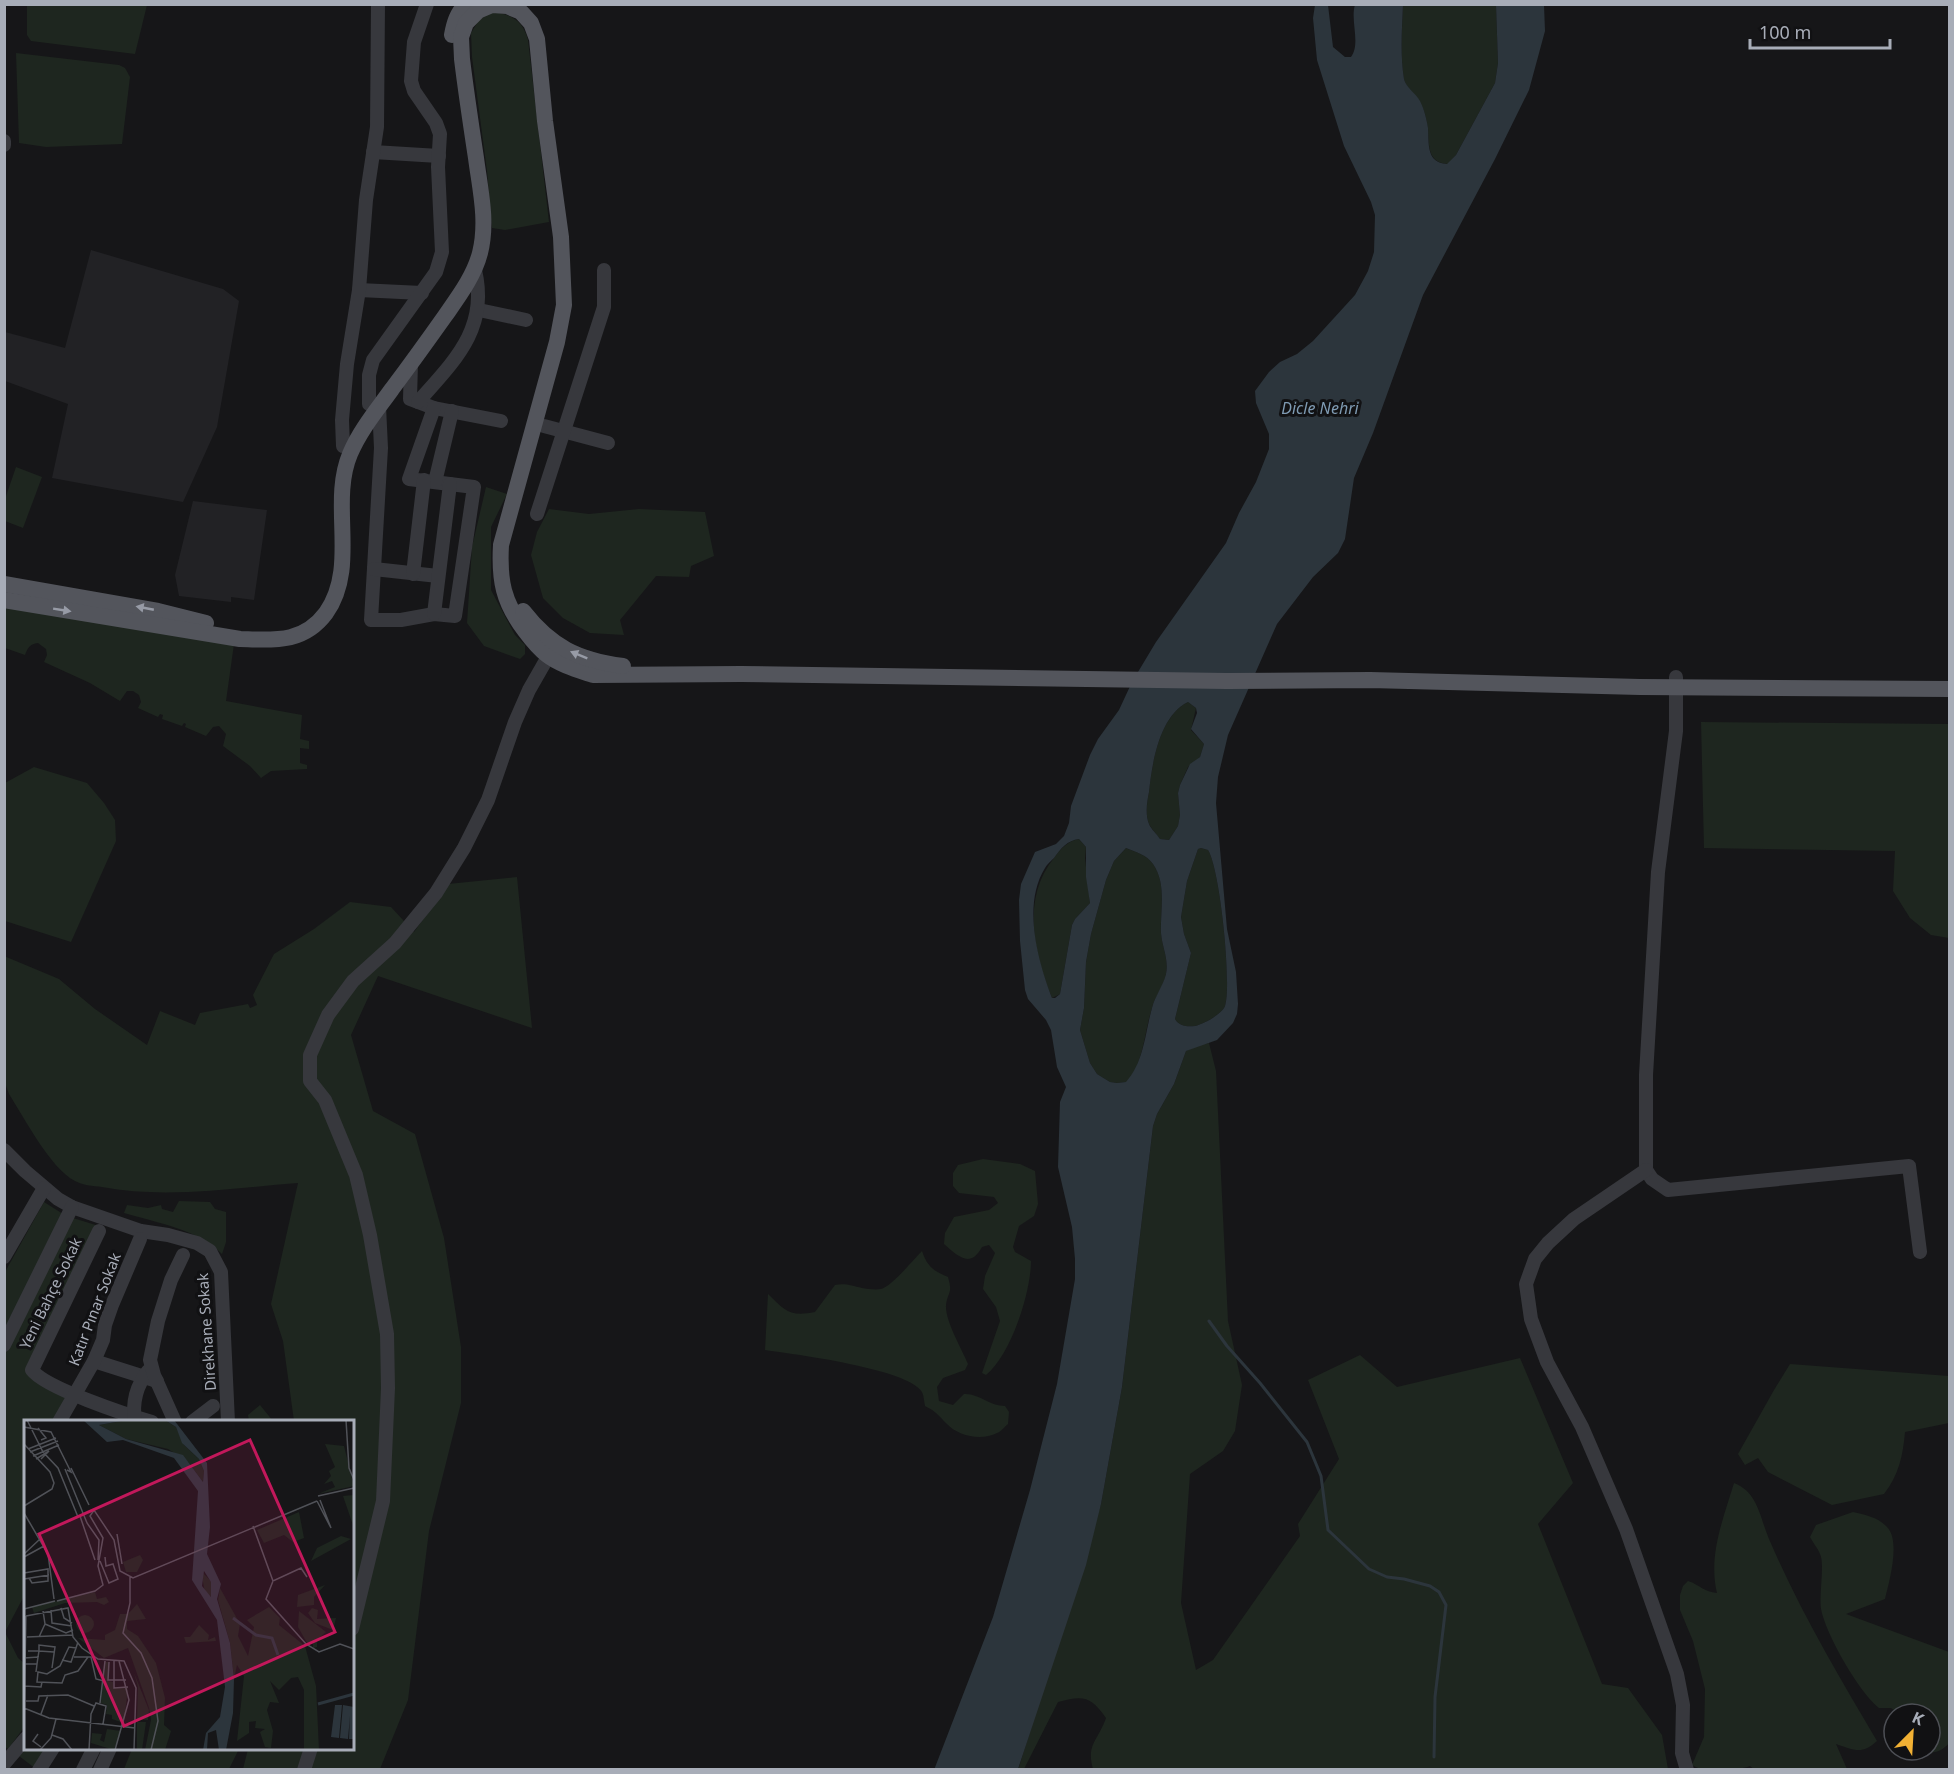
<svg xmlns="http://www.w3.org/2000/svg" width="1954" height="1774" font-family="'Noto Sans',sans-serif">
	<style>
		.built { fill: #222225 }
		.green { fill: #1e261f }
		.water { fill: #2c353c; fill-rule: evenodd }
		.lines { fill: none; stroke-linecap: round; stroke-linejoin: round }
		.stream { stroke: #2c353c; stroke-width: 3 }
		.minor { stroke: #37383d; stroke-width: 14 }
		.major { stroke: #53555c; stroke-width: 16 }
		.oneway { fill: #979ba6 }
		.labels { text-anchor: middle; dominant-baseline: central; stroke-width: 6; stroke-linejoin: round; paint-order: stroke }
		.street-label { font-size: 15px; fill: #a8adb8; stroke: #111113 }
		.water-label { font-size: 16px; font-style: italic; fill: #7f9bb3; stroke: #111113 }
		.inset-river { fill: none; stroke: #2c353c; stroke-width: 3 }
		.inset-road { fill: none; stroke: #505258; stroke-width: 1.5 }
		.view { fill: #c2185b; fill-opacity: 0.15; stroke: #c2185b; stroke-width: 3 }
		.inset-edge { fill: none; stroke: #a8adb8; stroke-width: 3 }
	</style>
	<rect width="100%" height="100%" fill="#161618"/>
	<!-- built -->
	<g class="built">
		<path d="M91,250L223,289L239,301L217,427L183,502L52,478L68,404L5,381V332L65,348Z"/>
		<path d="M193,501L267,510L254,600L231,597V602L179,596L175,575Z"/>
	</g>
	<!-- green -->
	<g class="green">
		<path d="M27,5V4L147,5L135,54L31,41L27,35Z"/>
		<path d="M1403,5H1496L1498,63L1495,83L1456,155L1448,164C1427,163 1429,144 1428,129C1427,121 1424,108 1420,102C1416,94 1406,89 1404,79C1400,55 1402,29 1403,5Z"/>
		<path d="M492,12C512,14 523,21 528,40L549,222L505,230L492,228L487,171L472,57L471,33L479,20Z"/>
		<path d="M16,53L119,65L125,68L130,77L122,144L46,147L19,143Z"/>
		<path d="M16,467L42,477L23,528L5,521V499Z"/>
		<path d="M486,487L507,494L491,527V590L515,635L525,645V654L520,659L484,646L467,623L472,547Z"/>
		<path d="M549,509L589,514L639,509L705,512L714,556L691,566L689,577L656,576L620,620L624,635L590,633L563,618L543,598L531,555L537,532Z"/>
		<path d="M4,607L234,644L226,701L302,715L300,739L309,741V749L300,748V763L307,765V769L271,771L261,778L250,766L223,746L226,734L219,726L213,727L206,736L185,727L186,724L184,723L182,726L162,719L163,715L160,714L158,717L138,708L141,702L139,695L133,691H127L120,701L90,683L44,662L47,655L46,649L38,643C30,644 28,647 25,655L5,648Z"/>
		<path d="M1188,702L1196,708L1191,730L1204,744L1200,757L1188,767L1180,785L1178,793L1180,815L1178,826L1169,840L1160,839C1157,835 1152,829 1149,824C1145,814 1147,802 1149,792C1152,764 1159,716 1188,702Z"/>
		<path d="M1701,722L1949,724V938L1931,935L1910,918L1893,891L1895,851L1704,848Z"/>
		<path d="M34,767L87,783L104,803L115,820L116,841L71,942L5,921V783Z"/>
		<path d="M1079,839L1086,847L1085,858L1090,903L1075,919L1072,925L1060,994L1052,998C1034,953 1021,898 1054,858C1060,849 1068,841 1079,839Z"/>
		<path d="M1126,848C1136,852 1147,855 1153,864C1167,884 1160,911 1161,933C1162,947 1169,959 1166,974C1164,986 1155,996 1152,1008C1144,1033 1144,1062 1127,1082L1117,1083L1110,1082L1097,1074L1090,1063L1080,1030L1084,1008L1086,962L1091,934L1106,880L1114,861Z"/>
		<path d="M1201,848L1208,850C1220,869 1232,984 1225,1006C1222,1014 1204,1024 1195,1026C1187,1027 1179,1026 1175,1019L1191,953L1184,934L1181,917L1187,881L1198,849Z"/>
		<path d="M517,877L532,1028L378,976L351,1035L373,1111L415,1134L444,1238L461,1347V1403L429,1531L408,1700L380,1769H243L248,1749L352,1748V1422L294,1421L283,1341L271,1304L298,1183C233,1188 165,1199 102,1187C93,1186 82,1185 75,1181C50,1168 25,1119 9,1094L5,1083L4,956L59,979L95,1009L147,1045L160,1011L195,1025L200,1013L248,1004L250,1008L257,1005L253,995L274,954L314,929L350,902L391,907L414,932L448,884Z"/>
		<path d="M1209,1043L1216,1071L1228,1321L1242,1385L1235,1431L1223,1451L1190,1474L1181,1603L1196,1670L1213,1660L1300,1536L1298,1524L1339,1459L1308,1380L1360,1355L1397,1387L1520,1358L1573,1483L1538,1524L1602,1684L1628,1688L1662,1735L1668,1769H1093C1086,1744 1098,1741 1106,1718C1091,1696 1083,1695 1058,1702L1024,1769L1018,1770L1101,1504L1122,1387L1153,1126L1157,1114L1174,1084L1186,1051L1198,1045Z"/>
		<path d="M983,1159L1020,1164L1035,1171L1038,1204L1034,1216L1019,1226L1013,1247L1015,1252L1031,1261C1031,1292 1011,1355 986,1375L982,1373L1000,1321L996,1307L983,1289L985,1276L995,1253L989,1245L982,1247C970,1269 958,1256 944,1244L945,1233L954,1217L989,1210L998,1203L994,1197L959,1193L953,1186V1173L958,1165Z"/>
		<path d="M179,1201L210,1202L215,1209L226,1212V1242L222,1254C198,1229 157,1223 124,1213L127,1205L148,1208L161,1205L162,1209L173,1212Z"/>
		<path d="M44,1202L63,1214L5,1331V1272Z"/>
		<path d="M73,1218L99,1226L27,1371L67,1396L55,1421L26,1422L25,1594L5,1632L18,1658L25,1664V1726L8,1749L4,1746V1353Z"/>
		<path d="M922,1251C927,1266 933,1271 948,1277C953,1294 948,1291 946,1305C945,1321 962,1349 968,1364L965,1370L943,1378L937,1387L939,1401L953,1405L964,1394C979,1393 989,1406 1005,1406L1009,1412L1008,1424C1004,1427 1001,1432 997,1433C981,1441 958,1436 947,1424C938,1415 937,1412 925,1406C924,1402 924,1396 922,1392C909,1369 794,1354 765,1350L768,1294C785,1311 790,1317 815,1312L835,1285C846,1283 852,1286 862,1288C867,1289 876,1290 881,1289C891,1287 914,1259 922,1251Z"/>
		<path d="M1790,1364L1949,1376V1423L1905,1432C1903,1455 1899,1475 1884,1494L1832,1505L1768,1472L1758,1458L1745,1465L1738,1454L1774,1390Z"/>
		<path d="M260,1405L273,1421H249L248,1415Z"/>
		<path d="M1734,1483C1758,1492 1760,1518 1769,1539C1799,1609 1838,1675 1877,1741C1862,1755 1854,1750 1836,1744L1847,1769L1755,1770L1750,1766C1737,1771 1703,1773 1692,1765L1704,1737L1705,1689L1693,1641L1680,1610V1595L1683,1586L1688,1581C1700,1585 1704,1592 1717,1593C1708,1555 1723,1520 1734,1483Z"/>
		<path d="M1853,1512C1865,1515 1878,1517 1887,1527C1901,1541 1889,1582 1885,1599L1846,1614L1949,1652V1743C1940,1754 1930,1754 1917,1750H1930V1714H1900L1891,1708H1879C1859,1692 1826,1635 1821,1609C1819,1594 1824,1569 1821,1557C1820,1551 1813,1543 1810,1537L1816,1525Z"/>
		<path d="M26,1748L50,1749L36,1769L19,1756Z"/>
		<path d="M132,1749V1748L239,1749L229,1769H124Z"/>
	</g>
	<!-- water -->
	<path class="water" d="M1315,5H1328L1333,47L1345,57H1351C1361,44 1350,20 1355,5H1403C1402,29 1400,54 1404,79C1406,88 1416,93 1420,101C1424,108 1427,121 1428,128C1429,143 1426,163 1447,164L1456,155L1495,83L1498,63L1496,5H1544L1545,31L1529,90L1495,159L1423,295L1373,433L1354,478L1345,539L1338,553L1313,577L1277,624L1228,735L1218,777L1216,803L1227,929L1236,972L1238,1004L1237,1014L1233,1023L1217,1040L1186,1051L1174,1084L1157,1114L1153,1126L1122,1387L1101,1504L1086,1565L1018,1769L934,1770L993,1617L1030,1490L1057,1384L1075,1279V1259L1072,1227L1058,1167L1060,1102L1066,1087L1057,1067L1051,1030L1046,1020L1028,999L1025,990L1020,941L1019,900L1021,884L1035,852L1056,844L1064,836L1069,823L1071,806L1090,755L1098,739L1119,710L1132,682L1156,642L1226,543L1239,513L1256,482L1269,449V434L1256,403L1255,391L1269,372L1280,362L1297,354L1313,341L1355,295L1368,271L1374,252L1375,215L1371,202L1344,146L1317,60L1313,18ZM1188,702L1196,708L1197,713L1191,729L1204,744L1200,757L1190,764L1180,785L1178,793L1180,815L1178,826L1169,840L1160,839C1157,834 1151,829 1149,824C1145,814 1147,802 1149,792C1152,764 1159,716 1188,702ZM1079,839L1086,847V877L1090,903L1075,919L1072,925L1060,994L1055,998H1052C1038,961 1022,905 1045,868C1047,864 1051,861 1054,858C1060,849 1068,840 1079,839ZM1126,848C1136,852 1147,855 1153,864C1167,884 1160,911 1161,933C1162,947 1169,959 1166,974C1163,986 1155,996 1152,1008C1145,1033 1144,1062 1126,1082L1117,1083L1110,1082L1097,1074L1090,1063L1080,1030L1084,1008L1086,962L1091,934L1106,880L1114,861ZM1201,848L1208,850C1220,869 1232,984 1225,1006C1222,1014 1204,1024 1195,1026C1187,1027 1179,1026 1175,1019L1191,953L1184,934L1181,917L1187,881L1198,849Z"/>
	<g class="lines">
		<!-- stream -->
		<path class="stream" d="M1209,1321L1227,1346L1260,1383L1307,1442L1321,1476L1328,1530L1369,1569L1387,1577L1404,1579L1430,1586L1439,1592L1446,1605L1435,1697L1434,1757"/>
		<!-- minor -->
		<g class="minor">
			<path d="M4,141V145"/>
			<path d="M373,152L439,156"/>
			<path d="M359,290L422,293"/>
			<path d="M479,310L526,320"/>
			<path d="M411,363L410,399L434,408L501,421"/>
			<path d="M418,402C454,361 489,329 475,270"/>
			<path d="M369,404V375L373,360L436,272L442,252L438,167L440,134L436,123L414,91L411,81L414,42L427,4"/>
			<path d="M379,406L381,448L371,620H401L434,614L455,616L474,487L409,479L434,408"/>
			<path d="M544,426L608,443"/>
			<path d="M343,446L342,420L347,364L359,290L366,200L377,127L378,4"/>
			<path d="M435,482L452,411"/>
			<path d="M537,514L604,307V270"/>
			<path d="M374,569L438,576"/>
			<path d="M413,574L424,480"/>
			<path d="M434,614L450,484"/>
			<path d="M1676,677V731L1658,872L1646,1075V1170L1652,1179L1668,1190L1909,1166L1920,1252"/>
			<path d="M4,1150L25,1171L58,1199L72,1207L141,1231L168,1235L197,1243L210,1251L221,1272L228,1422"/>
			<path d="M1646,1170L1574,1219L1548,1243L1535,1259L1526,1284L1531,1319L1547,1362L1582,1427L1626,1529L1677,1674L1683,1705L1682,1753L1687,1770"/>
			<path d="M99,1231L32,1370C45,1388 127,1415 152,1422"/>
			<path d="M4,1257L44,1188"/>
			<path d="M4,1345L72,1207"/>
			<path d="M94,1361L157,1381"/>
			<path d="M59,1422L94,1361L103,1340L105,1325L112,1305L140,1239"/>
			<path d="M135,1422C132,1403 136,1386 148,1371"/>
			<path d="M175,1422L154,1375L150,1360L158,1321L171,1280L183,1255"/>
			<path d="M192,1422L213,1406"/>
			<path d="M352,1629L383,1501L388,1388L387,1334L370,1235L356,1175L325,1100L310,1081V1055L328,1015L353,981L395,943L436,893L464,848L488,800L515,722L529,690L553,648"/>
			<path d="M4,1764L26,1738"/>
			<path d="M39,1770L53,1748"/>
			<path d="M83,1770L94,1748"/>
			<path d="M100,1770L110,1748"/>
			<path d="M304,1770L311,1748"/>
		</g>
		<!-- major -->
		<g class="major">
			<path d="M452,35C454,24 457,12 467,4"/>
			<path d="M4,584L158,611L206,623"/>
			<path d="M4,600L240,639C273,640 303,644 326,613C359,566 329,504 350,454C360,430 377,410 392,389C410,365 428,340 445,316C459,296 474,276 480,253C488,221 480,189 476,158C471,125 466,92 462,59L461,37L466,23L478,11L492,5L507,6L521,12L531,23L537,39L545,121L561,237L564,305L557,342L501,545C499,580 503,602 525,631C531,639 538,648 547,655C560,665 578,670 593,675L741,674L1227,681L1370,680L1640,687L1950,689"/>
			<path d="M523,611C551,647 578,660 623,666"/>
		</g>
	</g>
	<!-- one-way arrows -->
	<defs><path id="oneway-solid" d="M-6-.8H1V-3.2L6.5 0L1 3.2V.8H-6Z" transform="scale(1.5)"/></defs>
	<g class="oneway">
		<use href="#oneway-solid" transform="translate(145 608) rotate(-169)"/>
		<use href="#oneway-solid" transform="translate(62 610) rotate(9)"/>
		<use href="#oneway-solid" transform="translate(579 655) rotate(-158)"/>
	</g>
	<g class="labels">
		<!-- street labels -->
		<g class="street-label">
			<text transform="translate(50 1293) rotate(-64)">Yeni Bahçe Sokak</text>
			<text transform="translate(94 1309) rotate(-69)">Katır Pınar Sokak</text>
			<text transform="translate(206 1332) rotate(-94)">Direkhane Sokak</text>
		</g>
		<!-- water labels -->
		<g class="water-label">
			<text x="1320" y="408">Dicle Nehri</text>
		</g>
	</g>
	<!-- overview -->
	<g transform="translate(24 1420)">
		<rect width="330" height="330" fill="#161618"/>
		<path d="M103,0H141L152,7L160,25L175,39L180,51L179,62L164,42L144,29L102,19L75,5ZM301,24L320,26L330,66L294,74L311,67L308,61L300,64L307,56L305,51L311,47ZM330,75V108L319,76ZM275,92L280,118L269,122L260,115L240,123L233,110ZM317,116L327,119L287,141L293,128ZM116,135L119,140L113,152H102L99,142ZM177,151L187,161L188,177L181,173ZM301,165L290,177V185L273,187L274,175ZM196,168L216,204L214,216L224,236L230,207L223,200L245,187L256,198L255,205L281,226L292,266L295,330H280V270L274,257L267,258L255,270L246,261L255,283L246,282L243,290L249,311L247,328L241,327L236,312L241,309L231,308L232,301L225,302V313L213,321L220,256L213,245L210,259L206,223L194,180ZM71,172L73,179L82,177L85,182L80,185L73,182L41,183L10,193L8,187ZM113,184L122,199L103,201V209L114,216L132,243L141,278L140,305L147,311L141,330H121L127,300L125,288L104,228L80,238L54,218L81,220V215L91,210L96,194H104ZM288,188L294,190L293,199L312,198L309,210L291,203L284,193ZM275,191L302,212L293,220V227L289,228V221L283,223L274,207ZM52 204a9 9 0 1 1 18 0a9 9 0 1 1-18 0ZM175,205L185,215L184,220L191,217L192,221L162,223L160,217H166ZM81,242H84V261L89,262V268L104,267L100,303L88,299V295L82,294L83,285L77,283ZM110,253L125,290L124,300L113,299L114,267ZM113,302H122L118,330H113ZM83,309L97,311L90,330L67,323L68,313L78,314L76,320L80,322Z" fill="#1e261f"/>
		<path d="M59,0H103L75,5L102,19L159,35L179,62L180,51L175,39L158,23L152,7L141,0H150L183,43L186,107L183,134L197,164L193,179L206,223L210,259L209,293L202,330H195L192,310L184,313L183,330H179L182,313L196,297L201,267L193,200L168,160L174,71L150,38L99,20L83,22ZM180,151L187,162V177L178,166ZM311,285H318L315,318L307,317ZM319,285L330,287V319H325L326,296L324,319L316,318Z" fill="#2c353c" fill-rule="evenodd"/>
		<path class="inset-river" d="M209,198L232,215L248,218L254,235M294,284L330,274"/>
		<path class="inset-road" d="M3,0L19,32L34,48L54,97M322,0L325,48L330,60M0,7L27,12L47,52L43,50M14,8L22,18L17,20M0,24L26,52L30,63L28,69L0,86M4,29L32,18M6,32L34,21M9,36L35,25M12,39L25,31L17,39M47,48L65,85M41,49L63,103L75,120L74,140M294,76L330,68M293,81L307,108L296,80M0,93L24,134L30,179M56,96L71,140M229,106L249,161L277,148L283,157M93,114L98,144M0,134L16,119M0,137L20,126M76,141L85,163L94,159L89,144L82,146L81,137M0,153L24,149V161L8,163L5,158M106,157V183L99,213L117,233L128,258L134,301L127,330M0,159L25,155M249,161L242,179L282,224L295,232L316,224L330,229M33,181L71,171L79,165L74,146L79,118L66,96L70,90L90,120L96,151L109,158L293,81M37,188L40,198L48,203M0,189L31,181M27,190L28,203L48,206M2,196L44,188L49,217L58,228L74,239L100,241L112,268L110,330M21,204L42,213L49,210M3,217L49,215M15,217L21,204L19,191M54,222L52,228L45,227L36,246L23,254L14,252L13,262L38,263L41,255L54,251L64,237M4,231H15V225L31,227L28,248M14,237L15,231L30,232M50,237H67L72,259L80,261M0,238L14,237L13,244M38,240L47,242L52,228M90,241V268L104,267M85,242L84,260H102M0,244H13L12,252M0,266L17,267L18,262M2,281H14L15,276L44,275L70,286M76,283L81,241M0,288L25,298L111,308M17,294L24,275M0,298L2,196M14,314L9,321L17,327M28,315L39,319L48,330M16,330L27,318L32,299M65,330L67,294L72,283L82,286L79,304M91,330L105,280L95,241"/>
		<path class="view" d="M226,20L311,212L100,306L15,114Z"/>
		<rect width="330" height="330" class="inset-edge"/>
	</g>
	<!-- border -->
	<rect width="1954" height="1774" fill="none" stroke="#a8adb8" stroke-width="12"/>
	<!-- north arrow -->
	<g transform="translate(1912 1732) rotate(24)"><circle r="28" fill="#111113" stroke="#4d4f55" stroke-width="1.5"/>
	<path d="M0-4.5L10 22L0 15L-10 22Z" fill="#f2b134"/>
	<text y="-9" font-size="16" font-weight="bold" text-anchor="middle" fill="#a8adb8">K</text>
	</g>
	<!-- scale -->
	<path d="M1750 39v9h140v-9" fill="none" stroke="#a8adb8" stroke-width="3"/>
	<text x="1759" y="39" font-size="18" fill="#a8adb8" stroke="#111113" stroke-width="4.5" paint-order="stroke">100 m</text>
</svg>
